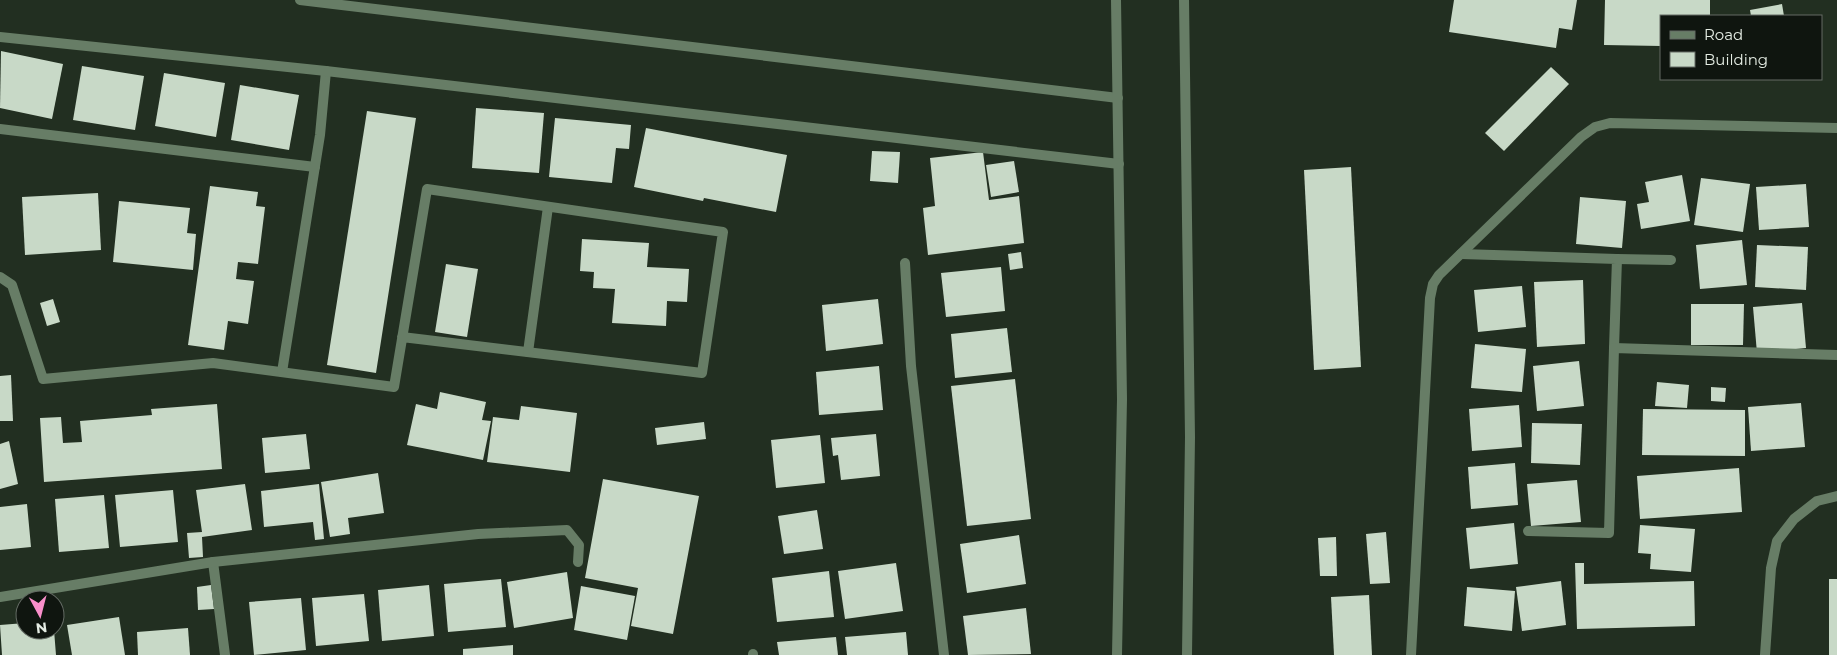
<svg xmlns="http://www.w3.org/2000/svg" width="1837" height="655" font-family="Montserrat,sans-serif">
	<style>
		.building { fill: #c8d9c7 }
		.lines { fill: none; stroke-linecap: round; stroke-linejoin: round }
		.minor { stroke: #677d66; stroke-width: 10 }
		.tertiary { stroke: #677d66; stroke-width: 10 }
	</style>
	<rect width="100%" height="100%" fill="#222f21"/>
	<!-- building -->
	<g class="building">
		<path d="M1454,0H1577L1572,30L1559,28L1556,48L1449,32Z"/>
		<path d="M1605,0H1710V16H1661V46L1604,45Z"/>
		<path d="M1782,4L1784,16H1751L1750,10Z"/>
		<path d="M1,51L63,64L52,119L0,108Z"/>
		<path d="M82,66L144,76L135,130L73,120Z"/>
		<path d="M1551,67L1569,84L1504,151L1485,133Z"/>
		<path d="M164,73L225,83L216,137L155,126Z"/>
		<path d="M240,85L299,95L289,150L231,140Z"/>
		<path d="M476,108L544,113L539,173L472,168Z"/>
		<path d="M367,111L416,118L376,373L327,365Z"/>
		<path d="M555,118L631,125L629,149L616,148L612,183L549,177Z"/>
		<path d="M646,128L787,155L776,212L704,198L703,201L634,187Z"/>
		<path d="M872,151L900,152L898,183L870,181Z"/>
		<path d="M983,152L989,200L1019,196L1024,243L928,255L923,208L935,206L930,158Z"/>
		<path d="M1014,161L1019,192L991,197L986,165Z"/>
		<path d="M1351,167L1361,367L1314,370L1304,170Z"/>
		<path d="M1682,175L1690,221L1641,229L1637,204L1649,202L1645,182Z"/>
		<path d="M1701,178L1750,184L1743,232L1694,225Z"/>
		<path d="M1806,184L1809,227L1759,230L1756,187Z"/>
		<path d="M210,186L258,192L256,206L265,207L258,264L238,262L236,279L254,281L248,324L228,321L224,350L188,345Z"/>
		<path d="M98,193L101,250L25,255L22,197Z"/>
		<path d="M1580,197L1626,201L1622,248L1576,244Z"/>
		<path d="M119,201L190,208L187,233L196,234L193,270L113,262Z"/>
		<path d="M582,239L649,243L647,267L689,269L687,302L667,301L666,326L612,323L615,289L593,288L594,272L580,271Z"/>
		<path d="M1742,240L1747,285L1700,289L1696,245Z"/>
		<path d="M1757,245L1808,247L1806,290L1755,287Z"/>
		<path d="M1021,252L1023,268L1010,270L1008,254Z"/>
		<path d="M446,264L478,269L467,337L435,332Z"/>
		<path d="M1001,267L1005,311L946,317L941,273Z"/>
		<path d="M1583,280L1585,344L1537,347L1534,282Z"/>
		<path d="M1522,286L1526,327L1478,332L1474,290Z"/>
		<path d="M53,299L60,322L47,326L40,303Z"/>
		<path d="M878,299L883,344L826,351L822,305Z"/>
		<path d="M1802,303L1806,348L1757,353L1753,307Z"/>
		<path d="M1691,304H1744L1743,345H1691Z"/>
		<path d="M1007,328L1012,372L955,378L951,334Z"/>
		<path d="M1475,344L1526,349L1522,392L1471,388Z"/>
		<path d="M1579,361L1584,406L1537,411L1533,366Z"/>
		<path d="M879,366L883,410L819,415L816,372Z"/>
		<path d="M11,375L13,421H0V376Z"/>
		<path d="M1015,379L1031,519L967,526L951,386Z"/>
		<path d="M1657,382L1689,385L1687,408L1655,406Z"/>
		<path d="M1711,387L1726,388L1725,402L1711,401Z"/>
		<path d="M440,392L486,402L482,420L491,421L483,460L407,445L416,404L437,409Z"/>
		<path d="M1801,403L1805,447L1751,451L1748,407Z"/>
		<path d="M217,404L222,469L44,482L40,418L61,417L63,443L82,442L80,421L152,415L151,409Z"/>
		<path d="M1519,405L1522,447L1472,451L1469,409Z"/>
		<path d="M521,406L577,413L570,472L487,462L493,417L519,420Z"/>
		<path d="M1643,409L1745,410V456L1642,455Z"/>
		<path d="M704,422L706,439L657,445L655,428Z"/>
		<path d="M1532,423L1582,424L1580,465L1531,463Z"/>
		<path d="M306,434L310,469L265,473L262,438Z"/>
		<path d="M876,434L880,476L841,480L838,455L833,456L831,438Z"/>
		<path d="M820,435L825,483L776,488L771,440Z"/>
		<path d="M9,441L18,484L0,489V444Z"/>
		<path d="M1515,463L1518,505L1471,509L1468,467Z"/>
		<path d="M1739,468L1742,512L1640,519L1637,476Z"/>
		<path d="M378,473L384,513L348,518L350,534L330,537L321,482Z"/>
		<path d="M603,479L699,496L673,634L631,626L638,588L585,578Z"/>
		<path d="M1577,480L1581,522L1531,526L1527,484Z"/>
		<path d="M245,484L252,530L202,537L203,557L189,558L187,533L202,532L196,490Z"/>
		<path d="M319,484L324,539L315,540L313,522L264,527L261,491Z"/>
		<path d="M173,490L178,542L120,547L115,495Z"/>
		<path d="M104,495L109,548L59,552L55,499Z"/>
		<path d="M27,504L31,547L0,550V507Z"/>
		<path d="M817,510L823,549L784,554L778,516Z"/>
		<path d="M1514,523L1518,564L1470,569L1466,528Z"/>
		<path d="M1640,525L1695,529L1691,572L1650,569L1651,554L1638,553Z"/>
		<path d="M1386,532L1390,583L1370,584L1366,534Z"/>
		<path d="M1019,535L1026,584L967,593L960,544Z"/>
		<path d="M1336,537L1337,576H1320L1318,538Z"/>
		<path d="M896,563L903,611L845,619L838,571Z"/>
		<path d="M1575,563H1584V584L1694,581L1695,626L1577,629Z"/>
		<path d="M829,571L834,617L777,622L772,578Z"/>
		<path d="M567,572L573,618L514,628L507,582Z"/>
		<path d="M501,579L506,627L448,632L444,584Z"/>
		<rect x="1829" y="579" width="8" height="76"/>
		<path d="M1561,581L1566,625L1522,631L1516,587Z"/>
		<path d="M211,585L214,609L198,610L197,587Z"/>
		<path d="M429,585L434,636L382,641L378,590Z"/>
		<path d="M581,586L635,596L627,640L574,630Z"/>
		<path d="M1467,587L1515,591L1512,631L1464,626Z"/>
		<path d="M364,594L369,641L316,646L312,598Z"/>
		<path d="M1369,595L1372,655H1334L1331,597Z"/>
		<path d="M301,598L306,650L254,655L249,602Z"/>
		<path d="M1026,608L1031,654L968,655L963,616Z"/>
		<path d="M119,617L125,655H72L67,625Z"/>
		<path d="M25,623V630H54L56,655H2L0,625Z"/>
		<path d="M188,628L190,655H138L137,632Z"/>
		<path d="M906,632L908,655H847L845,637Z"/>
		<path d="M836,637L838,655H779L777,642Z"/>
		<path d="M513,645V655H463V649Z"/>
	</g>
	<g class="lines">
		<!-- minor -->
		<g class="minor">
			<path d="M0,129L315,167"/>
			<path d="M1461,254L1617,259L1614,348"/>
			<path d="M1617,259L1671,260"/>
			<path d="M905,263L911,366L944,655"/>
			<path d="M0,277L12,285L43,379L213,363L394,387L427,189L723,232L702,373L402,337"/>
			<path d="M528,352L548,207"/>
			<path d="M282,372L320,135L326,71"/>
			<path d="M1528,531L1609,533L1614,348L1837,355"/>
			<path d="M213,562L225,655"/>
			<path d="M0,597L213,562L478,534L567,530L579,545L578,562"/>
			<path d="M753,654V655"/>
			<path d="M1411,655L1430,298L1433,284L1439,275L1581,137L1595,127L1610,123L1837,128"/>
			<path d="M1765,655L1771,568L1777,541L1794,519L1817,501L1837,496"/>
		</g>
		<!-- tertiary -->
		<g class="tertiary">
			<path d="M300,0L1118,98"/>
			<path d="M1116,0L1122,399L1117,655"/>
			<path d="M1184,0L1190,437L1187,655"/>
			<path d="M0,37L326,71L1119,164"/>
		</g>
	</g>
	<!-- legend -->
	<rect x="1660" y="15" width="162" height="65" fill="#0f150f" stroke="#646b64"/>
	<rect x="1670" y="31" width="25" height="8" fill="#677d66" stroke="#646b64"/>
	<text x="1704" y="40" font-size="15" fill="#e4ece3">Road</text>
	<rect x="1670" y="52" width="25" height="15" fill="#c8d9c7" stroke="#646b64"/>
	<text x="1704" y="65" font-size="15" fill="#e4ece3">Building</text>
	<!-- north arrow -->
	<g transform="translate(40 615) rotate(173)"><circle r="24" fill="#0f150f" stroke="#646b64"/>
	<path d="M0-4L9 19L0 12L-9 19Z" fill="#f98fca"/>
	<text y="-8" font-size="14" font-weight="bold" text-anchor="middle" fill="#e4ece3">N</text>
	</g>
</svg>
